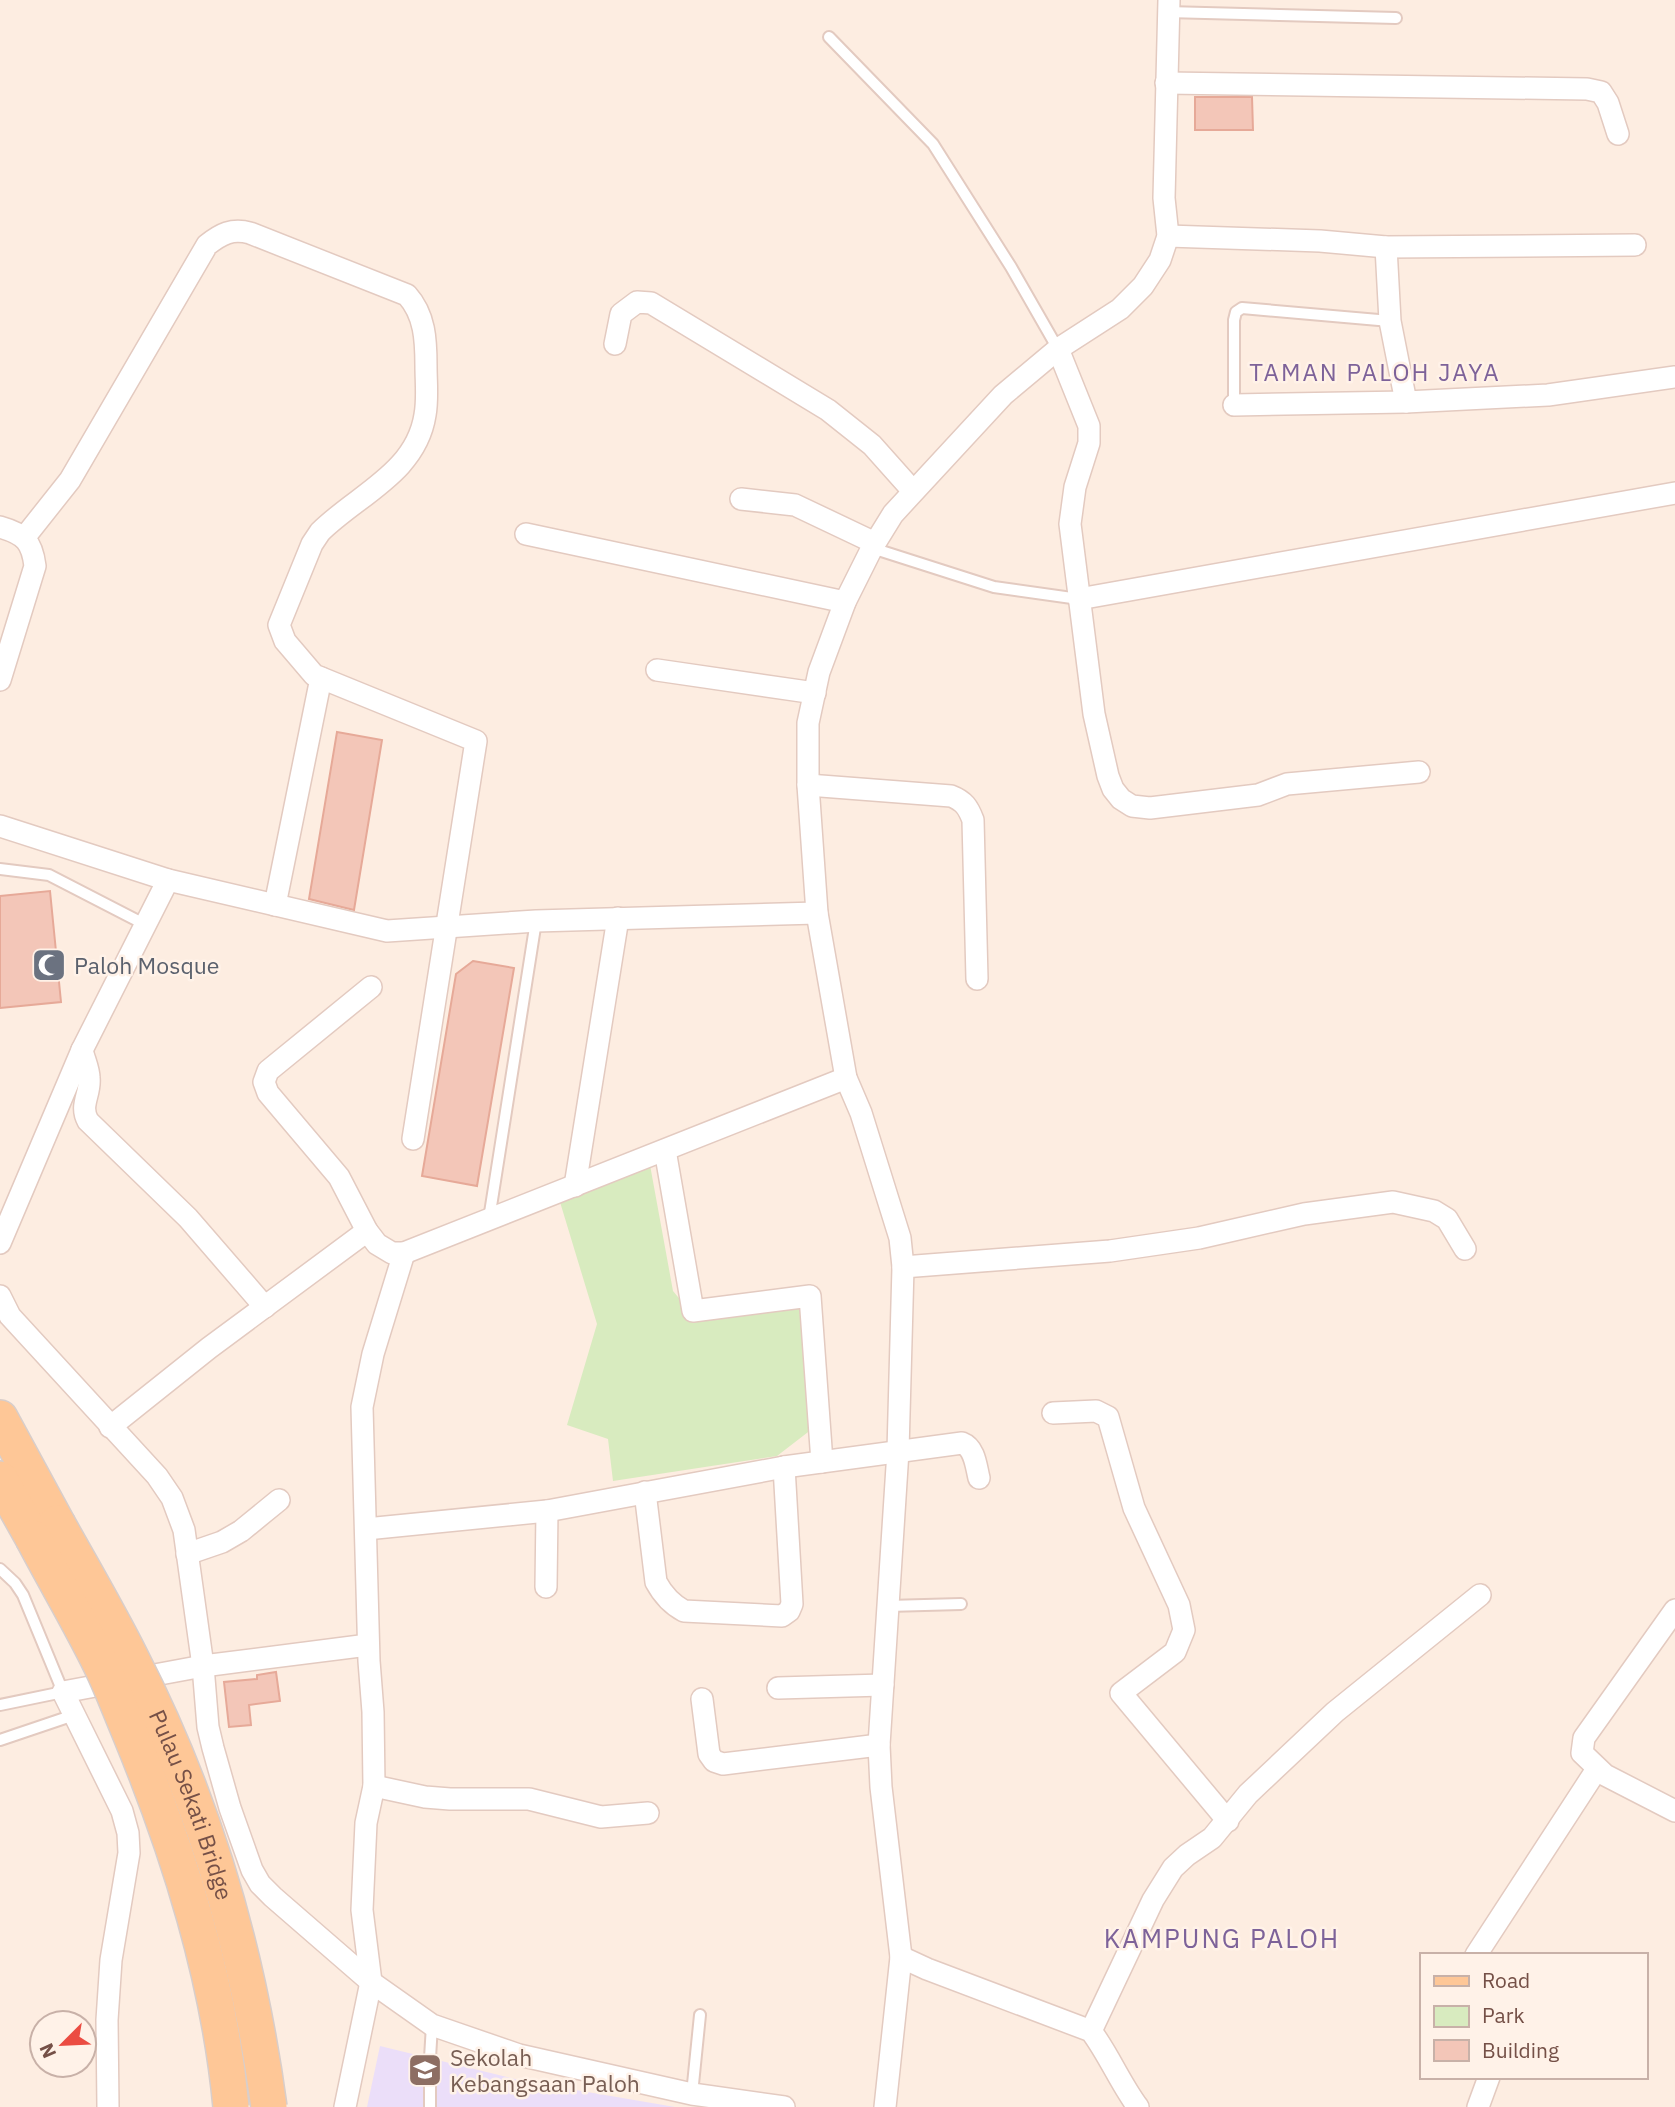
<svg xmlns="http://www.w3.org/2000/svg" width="1675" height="2107" font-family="'IBM Plex Sans',sans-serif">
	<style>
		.education { fill: #ebdef9 }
		.green { fill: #d8ebbf }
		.building { fill: #f3c6b8; stroke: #e6a998; stroke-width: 2 }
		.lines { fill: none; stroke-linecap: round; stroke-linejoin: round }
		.service-casing { stroke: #e3cac0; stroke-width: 14 }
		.minor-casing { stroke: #e3cac0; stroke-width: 24 }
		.primary-casing { stroke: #d8cecb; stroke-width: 38 }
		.service { stroke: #fff; stroke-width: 10 }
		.minor { stroke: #fff; stroke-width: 21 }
		.primary { stroke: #fec797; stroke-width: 35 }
		.primary-bridge-casing { stroke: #d8cecb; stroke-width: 38; stroke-linecap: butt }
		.primary-bridge { stroke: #fec797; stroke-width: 35 }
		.labels { text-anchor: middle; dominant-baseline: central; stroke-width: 5; stroke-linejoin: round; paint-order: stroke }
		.worship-label { font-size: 23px; fill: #5b616d; stroke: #fff2e8; text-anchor: start }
		.street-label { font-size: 23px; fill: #755047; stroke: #fff2e8 }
		.education-label { font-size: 23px; fill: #785e54; stroke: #fff2e8; text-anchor: start }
		.neighbourhood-label { font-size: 24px; letter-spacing: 2px; fill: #7d6299; stroke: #fff2e8 }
		.quarter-label { font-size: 26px; letter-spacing: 2px; fill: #7d6299; stroke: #fff2e8 }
	</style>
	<rect width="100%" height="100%" fill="#fdede1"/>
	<!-- education -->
	<path class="education" d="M380,2046L523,2081L675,2107H367Z"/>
	<!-- green -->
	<path class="green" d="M650,1165L673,1291L698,1321L800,1302L812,1429L777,1456L613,1481L608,1439L567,1425L597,1324L560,1202Z"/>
	<!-- building -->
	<g class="building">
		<path d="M1195,97H1252L1253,130H1195Z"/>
		<path d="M337,732L382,740L354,910L309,899Z"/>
		<path d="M50,891L61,1002L0,1008V896Z"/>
		<path d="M473,961L514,968L477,1186L422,1176L456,974Z"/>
		<path d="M276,1672L280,1701L249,1705L251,1725L229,1727L224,1682L257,1679V1675Z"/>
	</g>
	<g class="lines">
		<!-- service casing -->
		<g class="service-casing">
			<g id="service">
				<path d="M1167,12L1396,18"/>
				<path d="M829,37L933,144L1011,267L1058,349"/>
				<path d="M1234,405V320L1236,312L1242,308L1390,321"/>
				<path d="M872,548L994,587L1079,599"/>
				<path d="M0,869L49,875L146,925"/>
				<path d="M489,1219L536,921"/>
				<path d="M0,1569L15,1583L23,1595L63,1692L0,1705"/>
				<path d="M888,1606L961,1604"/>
				<path d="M0,1740L74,1715"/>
				<path d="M692,2094L700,2015"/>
				<path d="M430,2107V2058L432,2025"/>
			</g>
		</g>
		<!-- minor casing -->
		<g class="minor-casing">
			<g id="minor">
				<path d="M1166,83L1587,89L1601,92L1608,103L1618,134"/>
				<path d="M1168,236L1320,241L1386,247L1635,245"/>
				<path d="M1386,247L1390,321L1406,402"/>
				<path d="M615,344L621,314L637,302L651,303L828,410L872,445L913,491"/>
				<path d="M1058,349L1089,426V443L1075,487L1070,524L1094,714L1108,776L1113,789L1121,799L1132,806L1150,808L1258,795L1287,784L1419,772"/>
				<path d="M1234,405L1406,402L1548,395L1675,377"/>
				<path d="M741,499L795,505L875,543"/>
				<path d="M0,527C25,534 32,542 35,566L0,680"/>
				<path d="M526,534L845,602"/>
				<path d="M24,538L70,480L207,245C221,234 232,228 250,233L407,295C425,315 426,340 426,366C426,382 428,399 425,415C416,473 357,495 320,532L312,544L279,625L285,641L314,675L476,741L413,1139"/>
				<path d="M1079,599L1675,493"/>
				<path d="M657,670L815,693"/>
				<path d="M808,785L951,796C964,801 968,807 973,820L977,979"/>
				<path d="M0,826L168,880L387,931L536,921L817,913"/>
				<path d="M275,905L321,678"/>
				<path d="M371,987L268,1071L264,1082L268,1093L339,1177L367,1231L377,1244L392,1253H404L846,1078"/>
				<path d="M82,1050C84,1059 89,1069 89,1078C91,1094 79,1105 88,1121L188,1218L265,1307"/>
				<path d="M665,1150L693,1311L810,1296L822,1462"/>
				<path d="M575,1186L618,918"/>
				<path d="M0,1243L82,1050L168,880"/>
				<path d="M903,1267L1110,1251L1199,1238L1304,1214L1393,1202L1434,1211L1447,1219L1465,1249"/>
				<path d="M0,1296L10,1316L157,1476L172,1498L184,1530L203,1666L208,1727L213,1748L230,1808L252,1870L260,1884L273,1897L371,1982L432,2025L519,2055L692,2094L784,2107"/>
				<path d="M1053,1413L1096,1411L1108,1417L1134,1508L1179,1605L1184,1630L1175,1652L1121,1693L1228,1821"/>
				<path d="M110,1427L209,1348L367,1231"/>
				<path d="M645,1492L656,1582C663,1595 671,1604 684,1611L782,1616L789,1611L792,1604L784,1467"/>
				<path d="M366,1529L547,1511L784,1467L962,1443C975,1448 976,1466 979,1478"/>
				<path d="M187,1554L222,1542L241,1531L279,1500"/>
				<path d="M546,1587L547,1511"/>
				<path d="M1675,1610L1584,1738L1582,1753L1605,1775L1675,1811"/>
				<path d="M778,1688L883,1685"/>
				<path d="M702,1699L709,1754L714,1761L723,1764L879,1745"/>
				<path d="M374,1786L425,1797L450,1799H529L601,1817L648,1813"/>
				<path d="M1476,1955L1597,1769"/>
				<path d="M901,1957L927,1969L1091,2031C1109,2055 1120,2083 1138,2107"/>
				<path d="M1091,2031L1153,1900L1173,1868L1187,1855L1212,1838L1248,1794L1335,1712L1480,1595"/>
				<path d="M108,2107L107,2020L111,1960L129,1853L128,1833L122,1811L63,1692L203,1666L368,1645"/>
				<path d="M345,2107L371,1982L362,1910L366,1823L374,1786L373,1712L369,1661L362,1407L373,1354L404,1253"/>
				<path d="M885,2107L901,1957L881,1787L879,1745L898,1451L903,1267L900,1238L861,1113L846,1078L817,913L808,785V723L819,672L845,602L872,548L893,514L1003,395L1058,349L1120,309L1143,286L1160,260L1168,236L1164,198L1169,0"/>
				<path d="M1478,2107L1489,2077"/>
			</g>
		</g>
		<!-- primary casing -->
		<g class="primary-casing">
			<g id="primary">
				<path d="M0,1418L57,1523"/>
				<path d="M0,1479L33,1538"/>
			</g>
		</g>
		<!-- service -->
		<use href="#service" class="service"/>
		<!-- minor -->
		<use href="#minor" class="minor"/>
		<!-- primary -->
		<use href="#primary" class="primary"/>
		<!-- primary-bridge casing -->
		<g class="primary-bridge-casing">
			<g id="primary-bridge">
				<path id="s1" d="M57,1523C82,1568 108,1612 131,1658C203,1798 248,1951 269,2107"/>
				<path d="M33,1538C56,1582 82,1625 103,1669C113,1690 121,1712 130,1733C179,1852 219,1978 231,2107"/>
			</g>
		</g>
		<!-- primary-bridge -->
		<use href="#primary-bridge" class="primary-bridge"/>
	</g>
	<!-- icons -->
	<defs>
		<g id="mosque-square" transform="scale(1.75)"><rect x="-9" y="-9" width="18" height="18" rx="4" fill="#6b7280" stroke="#fff2e8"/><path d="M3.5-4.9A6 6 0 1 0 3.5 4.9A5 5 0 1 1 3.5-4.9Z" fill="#fff"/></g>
		<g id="school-square" transform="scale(1.75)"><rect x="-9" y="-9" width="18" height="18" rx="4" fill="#8d6e63" stroke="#fff2e8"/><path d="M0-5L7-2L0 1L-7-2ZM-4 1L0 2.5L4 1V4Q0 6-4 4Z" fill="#fff"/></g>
	</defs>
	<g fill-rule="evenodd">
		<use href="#mosque-square" x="49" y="965"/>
		<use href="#school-square" x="425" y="2070"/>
	</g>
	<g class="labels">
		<!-- worship labels -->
		<g class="worship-label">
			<text x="74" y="965">Paloh Mosque</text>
		</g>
		<!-- street labels -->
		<g class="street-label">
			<text stroke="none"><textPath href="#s1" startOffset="313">Pulau Sekati Bridge</textPath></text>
		</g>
		<!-- education labels -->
		<g class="education-label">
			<text x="450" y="2057">Sekolah<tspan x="450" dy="26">Kebangsaan Paloh</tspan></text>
		</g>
		<!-- neighbourhood labels -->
		<g class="neighbourhood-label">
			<text x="1375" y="372">TAMAN PALOH JAYA</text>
		</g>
		<!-- quarter labels -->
		<g class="quarter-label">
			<text x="1222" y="1938">KAMPUNG PALOH</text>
		</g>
	</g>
	<!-- legend -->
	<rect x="1420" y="1953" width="228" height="126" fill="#fff2e8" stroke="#c8b1a8" stroke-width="2"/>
	<rect x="1434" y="1976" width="35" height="10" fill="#fec797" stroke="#c8b1a8" stroke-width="2"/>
	<text x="1482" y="1988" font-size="21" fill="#755047">Road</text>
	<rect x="1434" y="2006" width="35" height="21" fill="#d8ebbf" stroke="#c8b1a8" stroke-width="2"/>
	<text x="1482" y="2023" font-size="21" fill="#755047">Park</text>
	<rect x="1434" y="2040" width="35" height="21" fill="#f3c6b8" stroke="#c8b1a8" stroke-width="2"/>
	<text x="1482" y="2058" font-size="21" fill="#755047">Building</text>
	<!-- north arrow -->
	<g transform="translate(63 2044) rotate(246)"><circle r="33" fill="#fff2e8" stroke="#c8b1a8" stroke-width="2"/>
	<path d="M0-5L12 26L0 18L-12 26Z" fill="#eb4c42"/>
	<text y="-10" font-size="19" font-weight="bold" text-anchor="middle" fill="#755047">N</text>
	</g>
</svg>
